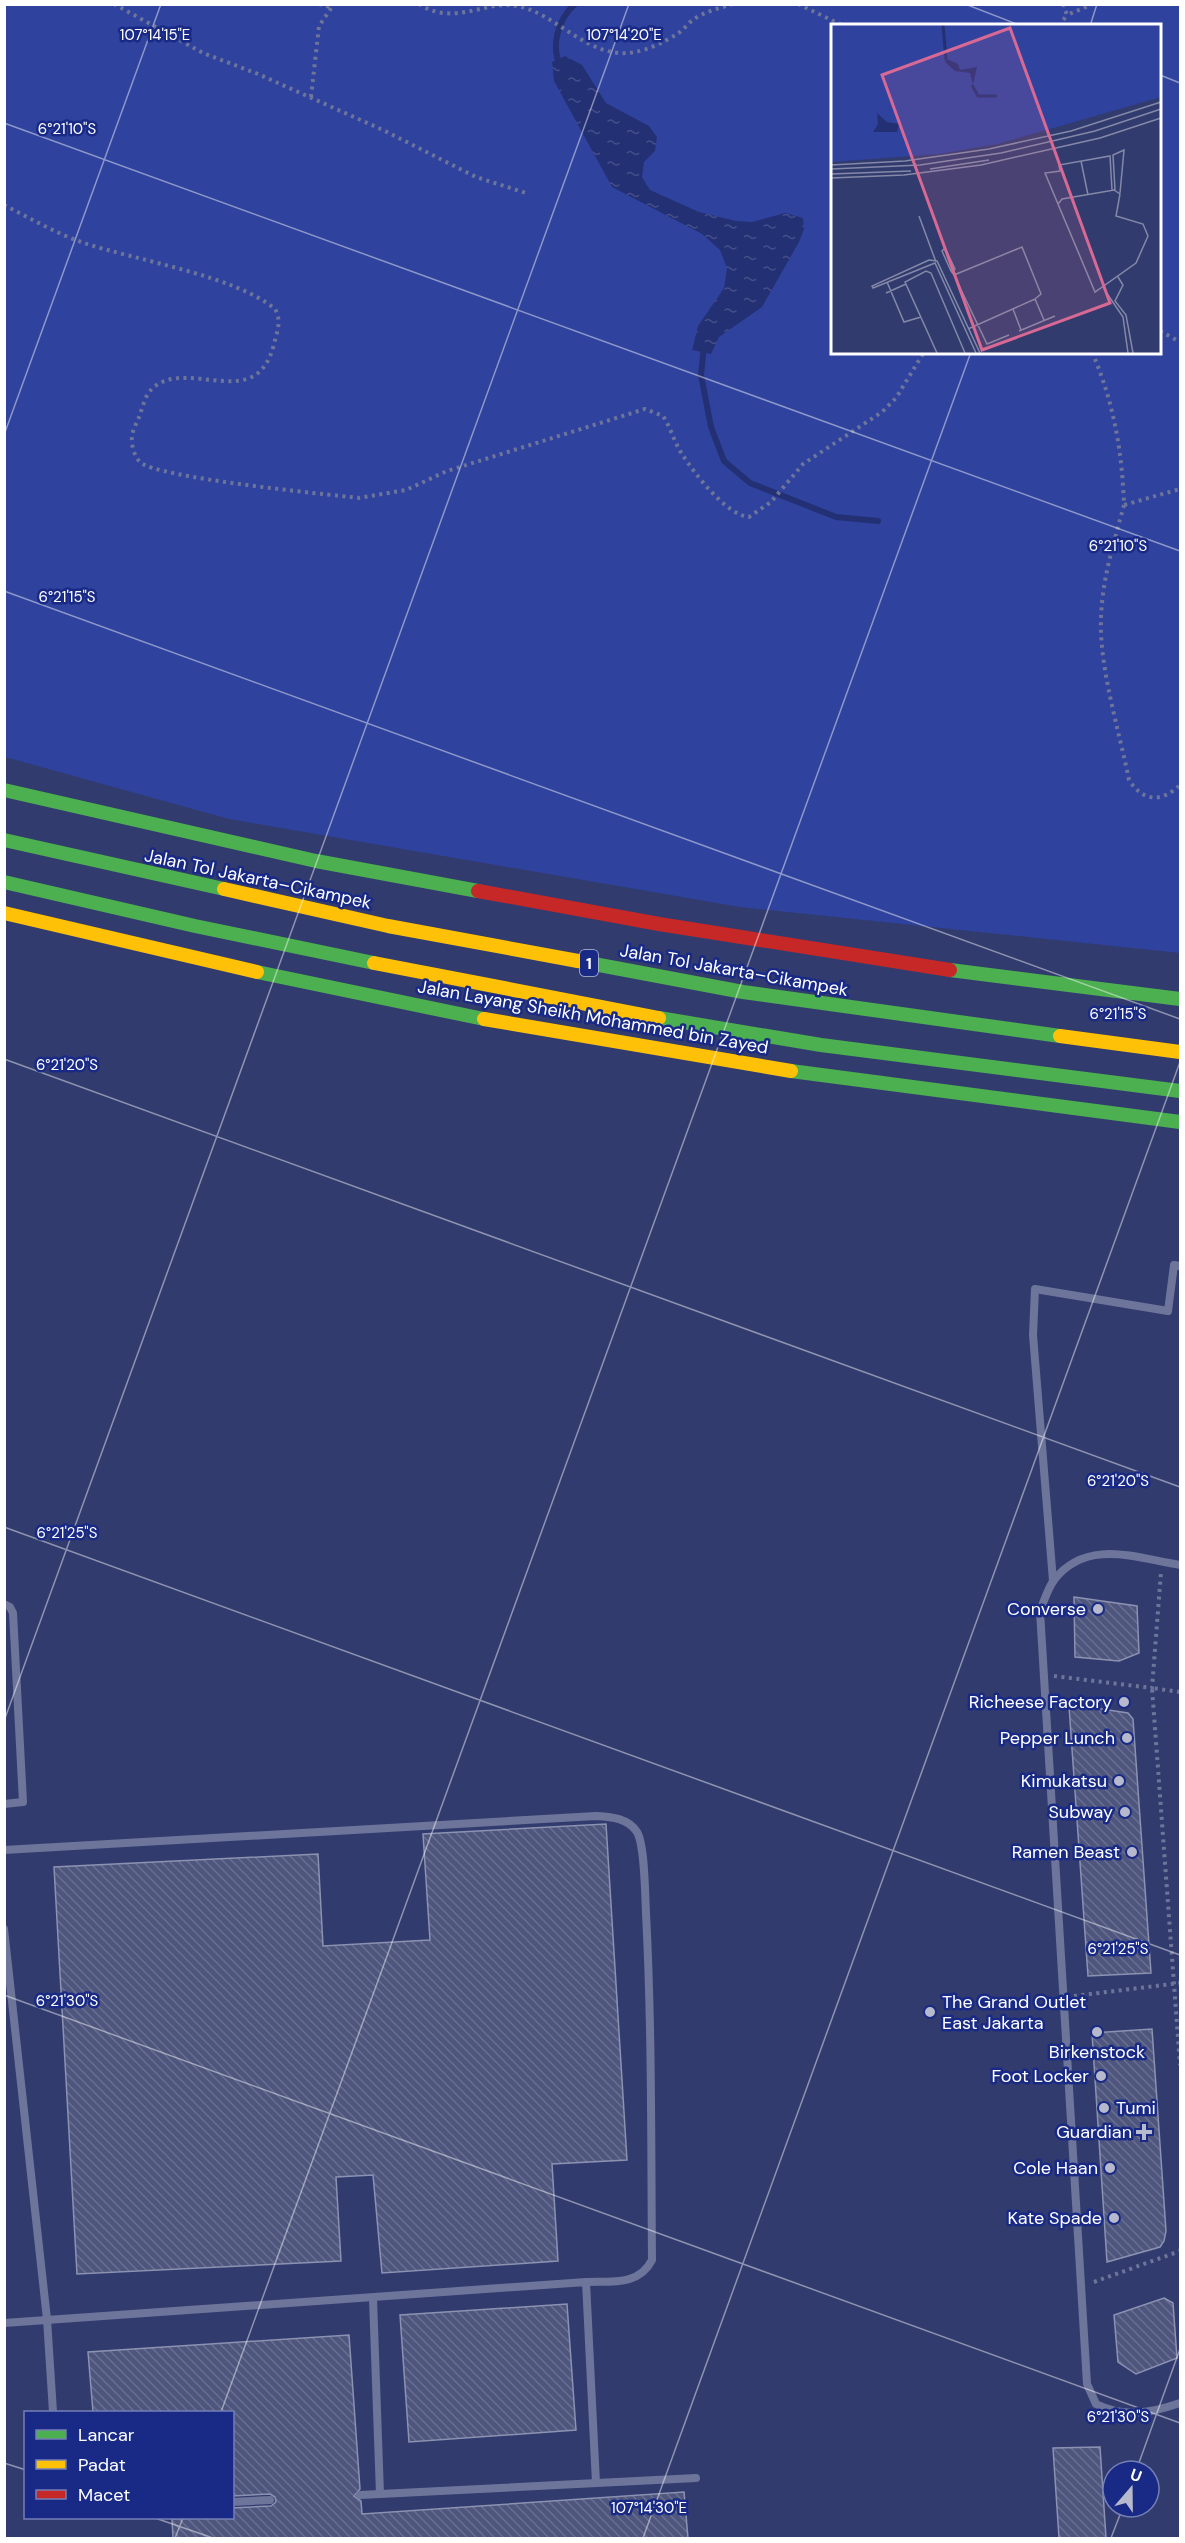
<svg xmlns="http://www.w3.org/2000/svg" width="1185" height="2543" font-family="'DM Sans',sans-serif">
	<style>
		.grass { fill: #2f429e; fill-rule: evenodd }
		.water { fill: url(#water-ripples) }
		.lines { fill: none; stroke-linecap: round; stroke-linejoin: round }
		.stream { stroke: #243074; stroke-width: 6 }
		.building { fill: url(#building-back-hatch); stroke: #8c92b1; stroke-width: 1.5 }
		.path { stroke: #6e759b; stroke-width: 4; stroke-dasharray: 3 4.5; stroke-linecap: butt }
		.lane { stroke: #6e759b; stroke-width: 8 }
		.fast { stroke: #4caf50; stroke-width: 14 }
		.slow { stroke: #ffc107; stroke-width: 14 }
		.jam { stroke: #c62828; stroke-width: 14 }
		.ticks { fill: none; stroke: #fff; stroke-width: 1.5; stroke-opacity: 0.45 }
		.poi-dot { fill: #b7bacc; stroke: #192a86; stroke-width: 2 }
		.labels { text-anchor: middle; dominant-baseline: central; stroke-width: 5; stroke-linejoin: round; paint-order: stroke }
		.shield { fill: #192a86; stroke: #babfdb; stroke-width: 1.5 }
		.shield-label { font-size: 16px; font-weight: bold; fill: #fff }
		.street-label { font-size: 18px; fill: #fff; stroke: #192a86 }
		.poi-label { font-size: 18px; fill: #fff; stroke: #192a86; text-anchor: end }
		.inset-river { fill: none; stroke: #243074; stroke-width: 3 }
		.inset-road { fill: none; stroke: #8489a8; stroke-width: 1.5 }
		.view { fill: #d76994; fill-opacity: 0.15; stroke: #d76994; stroke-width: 3 }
		.inset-edge { fill: none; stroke: #fff; stroke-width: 3 }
		.ticks-label { font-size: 15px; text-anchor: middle; fill: #fff; stroke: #192a86; stroke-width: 5; stroke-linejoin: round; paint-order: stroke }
	</style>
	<defs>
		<pattern id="water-ripples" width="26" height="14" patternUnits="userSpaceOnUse" patternTransform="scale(1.5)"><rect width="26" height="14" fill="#243074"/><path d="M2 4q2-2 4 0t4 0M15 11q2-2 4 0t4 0" fill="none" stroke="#454f89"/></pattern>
		<pattern id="building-back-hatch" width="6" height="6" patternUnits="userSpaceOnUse" patternTransform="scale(1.5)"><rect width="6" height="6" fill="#4f567e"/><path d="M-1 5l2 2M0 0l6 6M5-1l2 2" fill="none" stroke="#696f91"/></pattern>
	</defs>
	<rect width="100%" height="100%" fill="#323b6e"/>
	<!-- grass -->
	<path class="grass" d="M4,5H1180V953L740,907L229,819L5,757ZM832,26H1160V352H832Z"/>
	<!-- water -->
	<path class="water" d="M565,56L582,65L606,103L649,126L657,137L655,151L644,162L642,177L650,190L699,212L736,221L752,222L785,213L803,218L804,229L799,242L762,307L719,337L711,354L692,350L698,326L724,288L727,268L720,250L702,234L612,187L554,81L552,62Z"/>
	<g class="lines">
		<!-- stream -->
		<g class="stream">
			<path d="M561,67C550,47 558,19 575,4"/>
			<path d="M704,346L701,375L711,427L724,461L750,483L836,517L878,521"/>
		</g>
	</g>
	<!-- building -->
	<g class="building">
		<path d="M1074,1597L1137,1606L1139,1653L1119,1661L1075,1657Z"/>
		<path d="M1069,1706H1082L1128,1713L1133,1719L1151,1973L1088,1976Z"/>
		<path d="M606,1824L627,2160L552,2164L558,2261L382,2273L373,2175L336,2177L341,2261L77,2274L54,1867L318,1854L323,1946L430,1940L423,1834Z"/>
		<path d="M1152,2029L1166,2231L1164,2241L1160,2247L1107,2262L1092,2033Z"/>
		<path d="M1164,2298L1173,2303L1177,2358L1136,2374L1118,2362L1114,2315Z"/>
		<path d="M567,2304L576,2430L409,2442L400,2315Z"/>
		<path d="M349,2335L360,2489L354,2496L361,2501L362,2514L684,2492L688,2538H173L172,2519L232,2517V2508L271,2506L276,2502L275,2497L270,2494L232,2496V2412H93L88,2352Z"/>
		<path d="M1100,2447L1106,2538H1059L1053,2448Z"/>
	</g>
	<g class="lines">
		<!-- path -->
		<g class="path">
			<path d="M114,4L203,53L258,74L383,130L476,177L529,194"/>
			<path d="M319,4L330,7"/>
			<path d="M419,4C455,27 483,0 518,6C559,15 590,61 635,52C648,50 666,41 677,34C684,30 688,23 694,19C706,11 720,8 733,4"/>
			<path d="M798,4L844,26"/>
			<path d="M1063,4L1067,15L1093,4"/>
			<path d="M1059,26L1067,15"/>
			<path d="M311,97L319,26L334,4"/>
			<path d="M4,205C30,218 57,234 84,243C135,260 236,276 275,309C282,321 277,332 274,344C257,414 190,358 154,387C146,393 143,405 140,415C137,422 133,429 132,436C131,444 134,456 140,462C157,478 325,494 359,498L406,490L447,471L645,409L663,416C671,428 674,442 682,454C694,473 726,515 749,517L771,502L803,464L882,412L896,398L924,352"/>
			<path d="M1160,331L1180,342"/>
			<path d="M1092,352C1114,403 1122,451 1124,505L1180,489"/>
			<path d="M1124,505C1114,542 1102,580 1101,618C1099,667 1119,730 1129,780C1144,803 1162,802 1180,785"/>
			<path d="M1054,1676L1152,1688L1161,1572"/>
			<path d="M1180,1692L1152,1688L1180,2065"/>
			<path d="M1074,1996L1180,1983"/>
			<path d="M1094,2282L1180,2251"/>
		</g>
		<!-- lane -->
		<g class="lane">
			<path d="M1180,1565C1136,1558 1087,1538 1054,1580C1048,1588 1044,1601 1040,1611L1087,2384L1096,2404C1125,2418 1151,2413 1180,2403"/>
			<path d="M1053,1581L1033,1335L1035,1289L1168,1311L1174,1265L1180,1266"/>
			<path d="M4,1604L10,1607L13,1613L23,1802L4,1804"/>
			<path d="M4,1850L596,1816C611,1817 628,1818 637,1832C645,1845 645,1896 646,1913C652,2029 651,2144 652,2260C639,2286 611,2281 586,2282"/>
			<path d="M4,1929L47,2319L53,2412"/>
			<path d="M373,2299L380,2494"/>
			<path d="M4,2323L586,2282L596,2483"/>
			<path d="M360,2495L696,2478"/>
			<path d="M232,2502L270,2500"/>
		</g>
		<!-- fast -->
		<g class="fast">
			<path d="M4,790L316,861L478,891"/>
			<path d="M4,840L224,889"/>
			<path d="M4,882L195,926L374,963"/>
			<path d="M578,961L743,992L1060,1036"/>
			<path d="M950,970L1180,999"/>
			<path d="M257,972L484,1019"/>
			<path d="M659,1018L821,1045L1180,1091"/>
			<path d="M791,1071L1180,1122"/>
		</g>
		<!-- slow -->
		<g class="slow">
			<path d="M224,889L388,926L578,961"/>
			<path d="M4,913L257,972"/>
			<path d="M374,963L659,1018"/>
			<path d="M484,1019L791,1071"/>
			<path d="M1060,1036L1180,1052"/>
		</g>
		<!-- jam -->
		<path class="jam" d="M478,891L659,924L950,970"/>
	</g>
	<!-- ticks -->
	<path class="ticks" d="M965,4L1022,26M1090,26L1097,4M1160,75L1180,83M4,123L1180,551M4,435L161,4M4,591L1180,1019M4,1059L1180,1487M4,1527L1180,1955M4,1721L629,4M4,1995L1180,2423M221,2412L971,352M4,2463L26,2470M1136,2471L1180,2349M155,2518L213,2538M175,2538L183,2518M643,2538L1180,1062M1111,2538L1123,2507"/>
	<!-- markers -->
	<g class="poi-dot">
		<circle cx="1098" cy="1609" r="6"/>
		<circle cx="1124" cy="1702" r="6"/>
		<circle cx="1127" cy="1738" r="6"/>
		<circle cx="1119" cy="1781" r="6"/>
		<circle cx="1125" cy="1812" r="6"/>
		<circle cx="1132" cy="1852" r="6"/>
		<circle cx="930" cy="2012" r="6"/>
		<circle cx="1097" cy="2032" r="6"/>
		<circle cx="1101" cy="2076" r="6"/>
		<circle cx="1104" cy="2108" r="6"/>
		<path d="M1141 2123h6v6h6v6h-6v6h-6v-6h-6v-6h6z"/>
		<circle cx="1110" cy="2168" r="6"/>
		<circle cx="1114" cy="2218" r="6"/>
	</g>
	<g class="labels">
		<!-- shield labels -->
		<rect class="shield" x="580" y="950" width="18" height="26" rx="4.5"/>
		<g class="shield-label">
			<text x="589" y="963">1</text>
		</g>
		<!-- street labels -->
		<g class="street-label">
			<text transform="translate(258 879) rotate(12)">Jalan Tol Jakarta–Cikampek</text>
			<text transform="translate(734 970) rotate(10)">Jalan Tol Jakarta–Cikampek</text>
			<text transform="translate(593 1017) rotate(10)">Jalan Layang Sheikh Mohammed bin Zayed</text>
		</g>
		<!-- poi labels -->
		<g class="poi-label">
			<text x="1086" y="1609">Converse</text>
			<text x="1112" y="1702">Richeese Factory</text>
			<text x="1115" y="1738">Pepper Lunch</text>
			<text x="1107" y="1781">Kimukatsu</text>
			<text x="1113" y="1812">Subway</text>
			<text x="1120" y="1852">Ramen Beast</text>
			<text x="942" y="2002" text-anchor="start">The Grand Outlet<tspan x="942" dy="21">East Jakarta</tspan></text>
			<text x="1097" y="2052" text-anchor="middle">Birkenstock</text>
			<text x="1089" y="2076">Foot Locker</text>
			<text x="1116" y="2108" text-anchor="start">Tumi</text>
			<text x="1132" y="2132">Guardian</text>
			<text x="1098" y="2168">Cole Haan</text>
			<text x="1102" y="2218">Kate Spade</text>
		</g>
	</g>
	<!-- overview -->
	<g transform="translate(831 24)">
		<rect width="330" height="330" fill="#323b6e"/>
		<path d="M0,1H330V73L167,120L108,130L0,138Z" fill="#2f429e"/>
		<path d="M116,35L127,40L129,46L146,43L142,61L139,49L124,47L114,38ZM46,89L56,98L68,100L66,108H42L47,100Z" fill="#243074"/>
		<path class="inset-river" d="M112,1L115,36M141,61L147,72H166"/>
		<path class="inset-road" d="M250,137L257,171M0,141L74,137L158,125L240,107L330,78M0,145L89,141L170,129L264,107L330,85M99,145L158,136M0,150L80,147M0,154L73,151L150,141L269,114L330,94M283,166L289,170L285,192L312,200L317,212L305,239L264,268L227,180L231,175ZM284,166L282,131L293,126L289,169M227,180L214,149L229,147L228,141L279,132L281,166M88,192L105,238M120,247L124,245L114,224L111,227L120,247L123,251M287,253L292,261L284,277L295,291L302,329M56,258L73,298L90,293M273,265L292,293L297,329M55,269L75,260M182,285L190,306M137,305L204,275L213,296M188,307L224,292M178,311L156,320L123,251L191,223L210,270L204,275M106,329L74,258L95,247L100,249L134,329M145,329L104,239L42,264L41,262L98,236L106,237L149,329"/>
		<path class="view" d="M179,4L279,279L151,326L51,51Z"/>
		<rect width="330" height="330" class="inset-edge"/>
	</g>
	<g class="ticks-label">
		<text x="155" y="40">107°14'15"E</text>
		<text x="624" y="40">107°14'20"E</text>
		<text x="67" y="134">6°21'10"S</text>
		<text x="1118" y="551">6°21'10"S</text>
		<text x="67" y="602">6°21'15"S</text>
		<text x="1118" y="1019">6°21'15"S</text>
		<text x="67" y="1070">6°21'20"S</text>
		<text x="1118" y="1486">6°21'20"S</text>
		<text x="67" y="1538">6°21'25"S</text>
		<text x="1118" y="1954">6°21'25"S</text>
		<text x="67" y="2006">6°21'30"S</text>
		<text x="1118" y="2422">6°21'30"S</text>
		<text x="649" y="2513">107°14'30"E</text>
	</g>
	<!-- border -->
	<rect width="1185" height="2543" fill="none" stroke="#ffffff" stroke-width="12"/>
	<!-- legend -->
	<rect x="24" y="2411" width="210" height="108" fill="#192a86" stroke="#757fb6" stroke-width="1.5"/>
	<rect x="36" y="2430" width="30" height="9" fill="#4caf50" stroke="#757fb6" stroke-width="1.5"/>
	<text x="78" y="2441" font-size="18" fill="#ffffff">Lancar</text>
	<rect x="36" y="2460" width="30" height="9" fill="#ffc107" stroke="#757fb6" stroke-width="1.5"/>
	<text x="78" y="2471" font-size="18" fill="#ffffff">Padat</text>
	<rect x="36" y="2490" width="30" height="9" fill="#c62828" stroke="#757fb6" stroke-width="1.5"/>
	<text x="78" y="2501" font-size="18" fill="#ffffff">Macet</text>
	<!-- north arrow -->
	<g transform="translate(1131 2489) rotate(20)"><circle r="28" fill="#192a86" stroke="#757fb6" stroke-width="1.5"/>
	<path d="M0-4.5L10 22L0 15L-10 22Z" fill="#b7bacc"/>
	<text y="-9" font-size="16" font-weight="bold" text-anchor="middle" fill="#ffffff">U</text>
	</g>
</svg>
